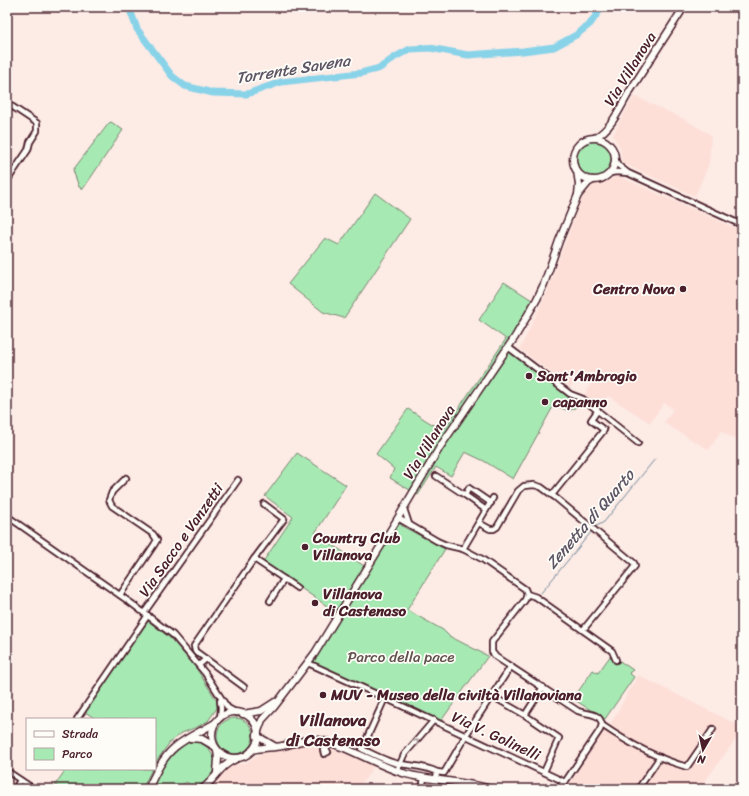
<svg xmlns="http://www.w3.org/2000/svg" width="749" height="796" font-family="Sriracha,sans-serif">
	<style>
		.built { fill: #fddfd8 }
		.green { fill: #a7e9b3; stroke: #78846f }
		.lines { fill: none; stroke-linecap: round; stroke-linejoin: round }
		.stream { stroke: #708b9d; stroke-width: 1 }
		.river { stroke: #89d3e9; stroke-width: 7 }
		.minor-casing { stroke: #4a1f2b; stroke-width: 8 }
		.major-casing { stroke: #4a1f2b; stroke-width: 9 }
		.minor { stroke: #fdfcf7; stroke-width: 4.5 }
		.major { stroke: #fdfcf7; stroke-width: 6 }
		.oneway { stroke: #ac999b }
		.poi-dot { fill: #4a1f2b; stroke: #fdfcf7; stroke-width: 1.5 }
		.labels { text-anchor: middle; dominant-baseline: central; stroke-width: 3.5; stroke-linejoin: round; paint-order: stroke }
		.street-label { font-size: 15px; fill: #4a1f2b; stroke: #fdfcf7 }
		.poi-label { font-size: 15px; font-weight: bold; fill: #4a1f2b; stroke: #fdfcf7; text-anchor: start }
		.park-label { font-size: 15px; fill: #61524d; stroke: #fdfcf7 }
		.water-label { font-size: 16px; font-style: italic; fill: #5d5564; stroke: #fdfcf7 }
		.quarter-label { font-size: 17px; font-weight: bold; fill: #4a1f2b; stroke: #fdfcf7 }
	</style>
	<rect width="100%" height="100%" fill="#fdebe5"/>
	<filter id="ink" filterUnits="userSpaceOnUse"><feTurbulence type="fractalNoise" baseFrequency=".025" numOctaves="2"/><feDisplacementMap in="SourceGraphic" scale="8" xChannelSelector="R" yChannelSelector="G"/><feConvolveMatrix kernelMatrix="1 2 1 2 8 2 1 2 1" color-interpolation-filters="sRGB"/></filter>
	<g filter="url(#ink)">
		<!-- built -->
		<g class="built">
			<path d="M634,96L682,118L711,135L709,164L695,196L624,164L622,162L620,147L613,136L617,127Z"/>
			<path d="M618,176L742,231V433L736,440L721,431L709,450L664,423L673,409L664,403L650,423L608,396L606,399L591,401L584,395L592,382L583,374L570,387L520,349L546,294L585,189L591,183L602,182Z"/>
			<path d="M638,675L742,727V731L699,789H566L603,731L609,727Z"/>
			<path d="M300,745H312L323,746L341,752L374,766L361,785L368,789H206L230,766L246,763L258,755L265,752L280,751Z"/>
		</g>
		<!-- green -->
		<g class="green">
			<path d="M111,122L123,130L83,189L79,187L73,170L109,123Z"/>
			<circle cx="593" cy="159" r="18"/>
			<path d="M375,193L410,219L344,318L323,312L288,284L325,238L339,245Z"/>
			<path d="M504,282L535,302L510,347L580,405L569,411L554,405L513,479L484,461L465,452L451,476L436,467L418,495L390,478L394,469L376,454L408,409L443,431L506,339L479,320Z"/>
			<path d="M297,453L346,485L315,533L367,568L398,520L402,526L445,549L407,610L443,630L449,636L488,656L438,725L309,663L340,615L263,562L293,517L265,496Z"/>
			<path d="M148,621L170,638L196,668L217,701V708L208,721L199,726L182,733L170,742L155,763V719H96L85,712L114,669Z"/>
			<path d="M611,655L633,670L629,673L634,677L605,719L573,699L593,670L598,673Z"/>
			<circle cx="235" cy="736" r="18"/>
			<path d="M191,742C200,742 205,744 210,751C212,755 215,758 215,763C215,774 202,789 191,789L187,782L174,789H152C161,770 170,749 191,742Z"/>
			<path d="M66,769H152L142,789H61L55,785Z"/>
		</g>
		<g class="lines">
			<!-- stream -->
			<g class="stream">
				<path d="M595,527L604,522L655,459"/>
				<path d="M541,593L592,531"/>
			</g>
			<!-- river -->
			<path class="river" d="M129,7L137,29L172,76L185,86L213,93L247,94L281,82L361,73L380,68L395,57L410,49L430,48L468,55L523,51L554,47L576,35L590,24L602,7"/>
			<!-- minor casing -->
			<g class="minor-casing">
				<g id="minor">
					<path d="M7,103L37,123V131L30,142L28,150L7,181"/>
					<path d="M616,161L618,165L628,173L742,225"/>
					<path d="M610,173L617,172L627,173"/>
					<path d="M508,347L570,394L583,399L638,443"/>
					<path d="M436,476L465,495"/>
					<path d="M552,495L604,430L591,420L598,410"/>
					<path d="M404,509L409,524"/>
					<path d="M486,510L465,495L469,488L491,503"/>
					<path d="M7,516L131,603L173,635L205,673L225,704L228,708L237,713"/>
					<path d="M398,518L437,541L446,545L463,549L482,559L525,589L527,594L525,600L492,642V652L496,657L578,711C588,715 600,712 602,725C628,743 656,758 687,767L713,729"/>
					<path d="M479,523L490,529H494L497,527L518,491L524,486L534,485L541,487L556,498L634,563L635,566L583,630"/>
					<path d="M463,549L493,498"/>
					<path d="M254,559L284,579L270,601"/>
					<path d="M284,579L297,588"/>
					<path d="M527,594L536,597L612,651L616,660"/>
					<path d="M120,595L154,545L157,540L153,534L112,506L109,500L112,492L126,478"/>
					<path d="M144,613L238,480"/>
					<path d="M206,659L244,687"/>
					<path d="M308,663L385,698L565,782"/>
					<path d="M199,665L206,659L195,651L194,646L254,559L284,519L264,504"/>
					<path d="M543,687L525,715L559,738L544,772"/>
					<path d="M492,696L525,715"/>
					<path d="M385,698L362,749C373,754 389,763 400,764C412,766 426,766 437,772L436,779"/>
					<path d="M220,718L221,708L220,701"/>
					<path d="M77,719L148,615"/>
					<path d="M326,749L323,750L324,754L328,752L326,749L328,743"/>
					<path d="M7,771L34,789"/>
					<path d="M397,771L404,755L434,720"/>
					<path d="M437,772L444,773L466,735L511,666"/>
					<path d="M15,789L20,780"/>
					<path d="M422,789L424,778"/>
					<path d="M556,789L565,782"/>
					<path d="M562,789L565,782L600,730L602,725"/>
					<path d="M638,789L660,757"/>
				</g>
			</g>
			<!-- major casing -->
			<g class="major-casing">
				<g id="major">
					<path d="M596,137C613,127 620,107 630,91C648,63 666,35 684,7"/>
					<circle cx="594" cy="159" r="21"/>
					<path d="M577,171L579,184L578,195"/>
					<circle cx="235" cy="735" r="23"/>
					<path d="M243,714L261,711L275,702"/>
					<path d="M257,734L262,720L274,707L315,653L398,518L440,447L515,337L537,299L544,284L559,241L578,195L588,183L593,180"/>
					<path d="M257,736L274,746"/>
					<path d="M190,738L202,739L214,746"/>
					<path d="M217,750L218,759L217,772"/>
					<path d="M252,750C262,747 272,748 282,746C294,744 304,738 318,740C347,745 377,766 406,774C434,781 463,781 491,789"/>
					<path d="M148,789C155,774 162,758 175,747C187,737 202,731 215,723"/>
					<path d="M202,789C215,780 220,765 236,759"/>
				</g>
			</g>
			<!-- minor -->
			<use href="#minor" class="minor"/>
			<!-- major -->
			<use href="#major" class="major"/>
		</g>
		<!-- one-way arrows -->
		<defs><path id="oneway-chevron" d="M-2-3.5L2.5 0L-2 3.5" fill="none" stroke-width="1.6" stroke-linecap="round" stroke-linejoin="round"/></defs>
		<use class="oneway" href="#oneway-chevron" transform="translate(416 742) rotate(-50)"/>
	</g>
	<!-- markers -->
	<g class="poi-dot">
		<circle cx="683" cy="289" r="4"/>
		<circle cx="529" cy="376" r="4"/>
		<circle cx="545" cy="402" r="4"/>
		<circle cx="305" cy="547" r="4"/>
		<circle cx="315" cy="603" r="4"/>
		<circle cx="323" cy="695" r="4"/>
	</g>
	<g class="labels">
		<!-- street labels -->
		<g class="street-label">
			<text transform="translate(630 69) rotate(-58)">Via Villanova</text>
			<text transform="translate(429 442) rotate(-58)">Via Villanova</text>
			<text transform="translate(181 540) rotate(-55)">Via Sacco e Vanzetti</text>
			<text transform="translate(496 736) rotate(25)">Via V. Golinelli</text>
		</g>
		<!-- poi labels -->
		<g class="poi-label">
			<text x="675" y="289" text-anchor="end">Centro Nova</text>
			<text x="537" y="376">Sant'Ambrogio</text>
			<text x="553" y="402">capanno</text>
			<text x="313" y="538">Country Club<tspan x="313" dy="17">Villanova</tspan></text>
			<text x="323" y="594">Villanova<tspan x="323" dy="17">di Castenaso</tspan></text>
			<text x="331" y="695">MUV - Museo della civiltà Villanoviana</text>
		</g>
		<!-- park labels -->
		<g class="park-label">
			<text x="401" y="657">Parco della pace</text>
		</g>
		<!-- water labels -->
		<g class="water-label">
			<text transform="translate(293 69) rotate(-9)">Torrente Savena</text>
			<text transform="translate(590 519) rotate(-49)">Zenetta di Quarto</text>
		</g>
		<!-- quarter labels -->
		<g class="quarter-label">
			<text x="333" y="720">Villanova<tspan x="333" dy="20">di Castenaso</tspan></text>
		</g>
	</g>
	<!-- margin -->
	<rect width="749" height="796" fill="none" stroke="#fdfcf7" stroke-width="24"/>
	<rect x="12" y="12" width="725" height="772" fill="none" stroke="#4a1f2b" stroke-width="1.5" filter="url(#ink)"/>
	<!-- legend -->
	<rect x="26" y="718" width="130" height="52" fill="#fdfcf7" stroke="#b5a4a5"/>
	<rect x="34" y="731" width="20" height="6" fill="#fdfcf7" stroke="#b5a4a5"/>
	<text x="62" y="738" font-size="12" fill="#4a1f2b">Strada</text>
	<rect x="34" y="748" width="20" height="12" fill="#a7e9b3" stroke="#b5a4a5"/>
	<text x="62" y="758" font-size="12" fill="#4a1f2b">Parco</text>
	<!-- north arrow -->
	<g transform="translate(703 750) rotate(189)" stroke="#fdfcf7" stroke-width="3" paint-order="stroke">
	<path d="M0-3L7 15L0 10L-7 15Z" fill="#4a1f2b"/>
	<text y="-6" font-size="11" font-weight="bold" text-anchor="middle" fill="#4a1f2b">N</text>
	</g>
</svg>
